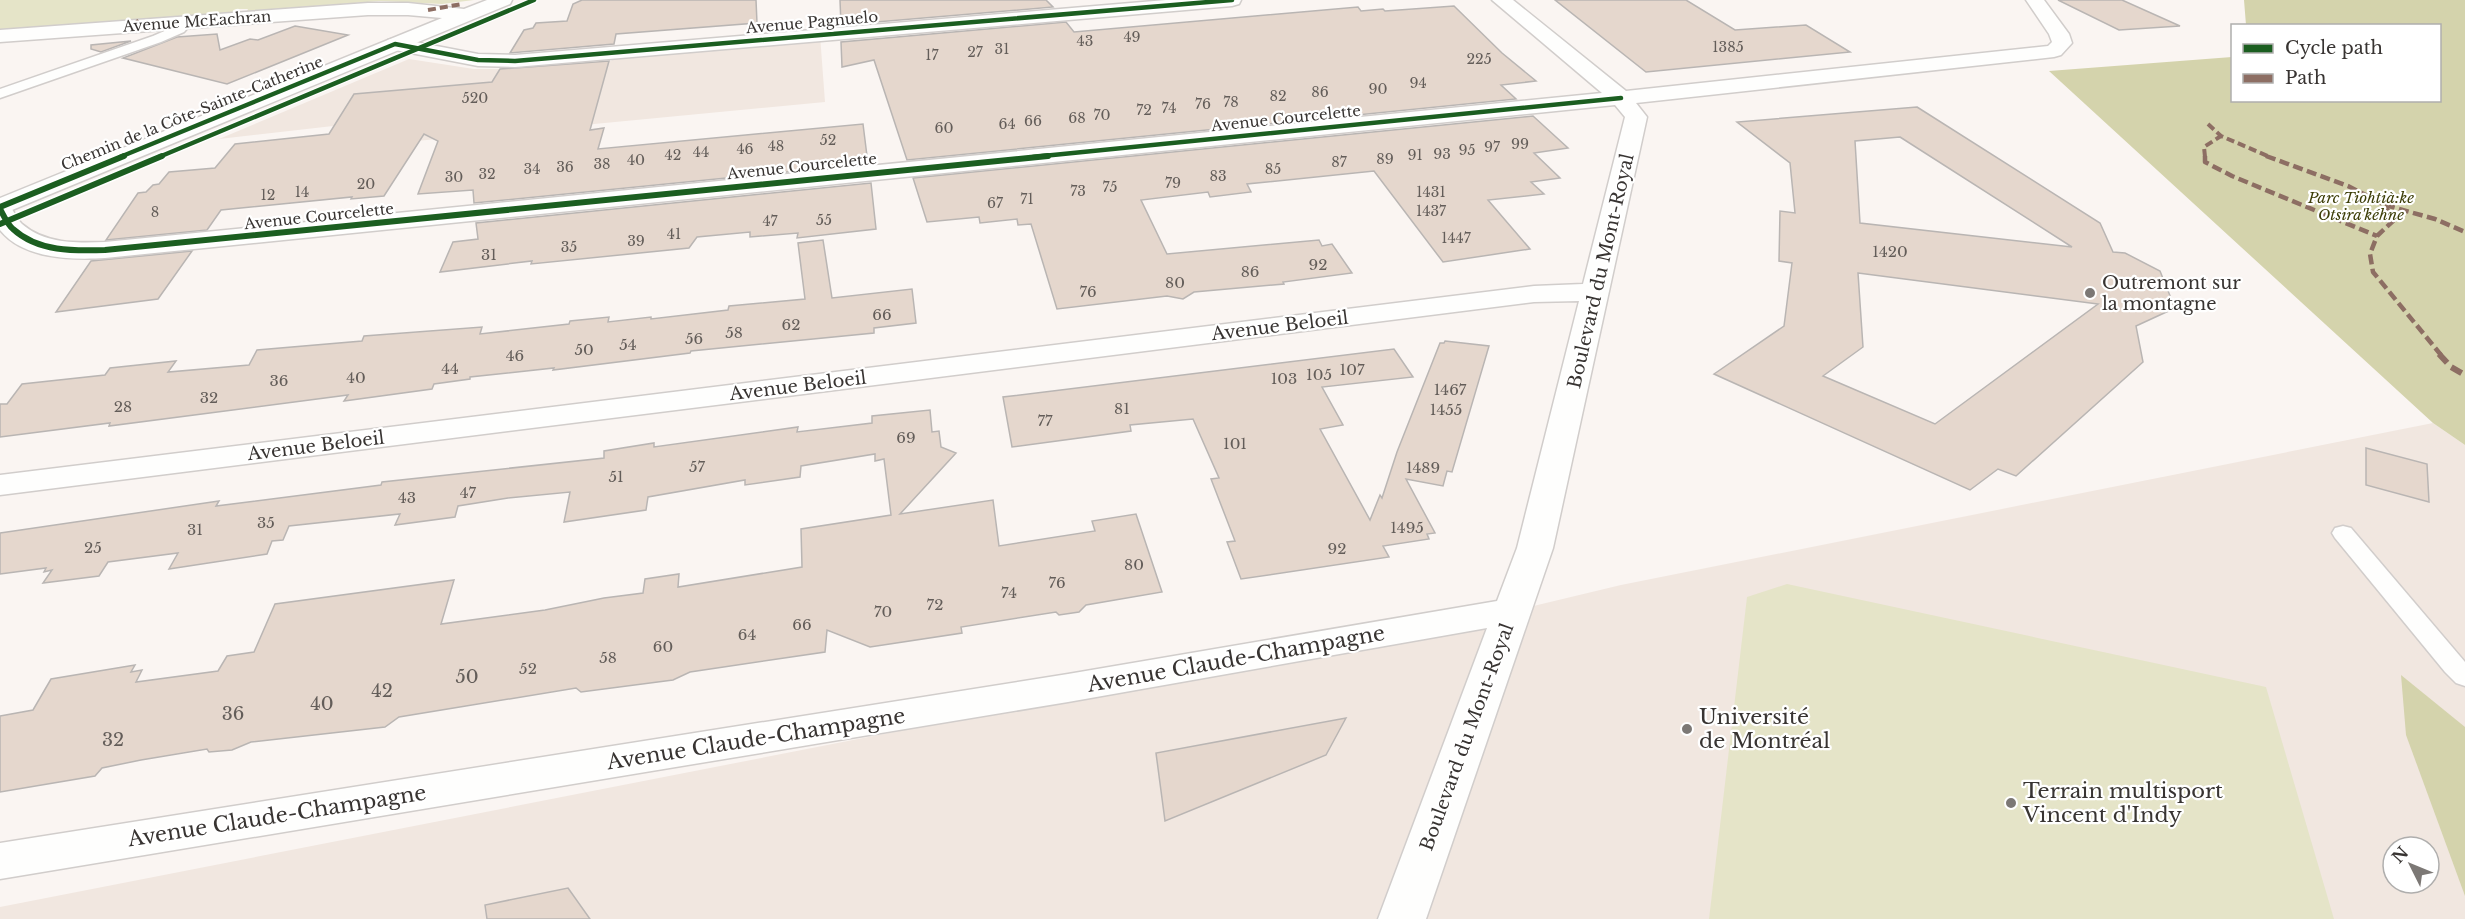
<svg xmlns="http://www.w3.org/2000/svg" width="2465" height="919" font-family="'Libre Baskerville',serif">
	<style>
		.built { fill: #f1e7e0; fill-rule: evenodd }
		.green { fill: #e5e4c8 }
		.forest { fill: #d4d3ac }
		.building { fill: #e5d7cd; stroke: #b9b5b3; stroke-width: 1.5; fill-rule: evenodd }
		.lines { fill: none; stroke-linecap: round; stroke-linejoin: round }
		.lane-casing { stroke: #d1cdcb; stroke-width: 3 }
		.street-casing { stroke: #d1cdcb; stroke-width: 3 }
		.secondary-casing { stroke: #d1cdcb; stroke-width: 3 }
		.lane { fill: #fefefd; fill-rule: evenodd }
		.street { fill: #fefefd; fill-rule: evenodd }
		.secondary { fill: #fefefd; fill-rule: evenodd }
		.quiet-far2 { stroke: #8d6e63; stroke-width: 4; stroke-dasharray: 8 4; stroke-linecap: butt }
		.quiet-far1 { stroke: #8d6e63; stroke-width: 4.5; stroke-dasharray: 10 4.5; stroke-linecap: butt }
		.quiet { stroke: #8d6e63; stroke-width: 6; stroke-dasharray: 12 6; stroke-linecap: butt }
		.cycleway-far1-casing { stroke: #fff; stroke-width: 7 }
		.cycleway-casing { stroke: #fff; stroke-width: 9 }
		.cycleway-far1 { stroke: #1b5e20; stroke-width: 4.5 }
		.cycleway { stroke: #1b5e20; stroke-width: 6 }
		.poi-dot { fill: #7c7875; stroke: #fff; stroke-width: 2 }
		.labels { text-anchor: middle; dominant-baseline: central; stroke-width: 4.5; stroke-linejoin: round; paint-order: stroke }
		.far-number-label { font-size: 14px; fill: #635d59 }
		.far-street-label { font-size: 15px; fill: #383432; stroke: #fff }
		.far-park-label { font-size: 15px; font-style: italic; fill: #3d3e08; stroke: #fff }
		.number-label { font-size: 15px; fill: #635d59 }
		.street-label { font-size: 18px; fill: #383432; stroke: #fff }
		.poi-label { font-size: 18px; fill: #383432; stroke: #fff; text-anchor: start }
		.near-number-label { font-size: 18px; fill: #635d59 }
		.near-street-label { font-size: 21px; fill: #383432; stroke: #fff }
		.near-poi-label { font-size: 21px; fill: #383432; stroke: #fff; text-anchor: start }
	</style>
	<rect width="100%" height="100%" fill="#faf5f2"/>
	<!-- built -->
	<g class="built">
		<path d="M820,35L825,102L323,150L333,126L219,139L409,59L474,69H508L611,61L619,52Z"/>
		<path d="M2433,423L2465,445V919H0V907L1512,611L1621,585ZM2393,847H2429V883H2393Z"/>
	</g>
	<!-- green -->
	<g class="green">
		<path d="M0,0H474L442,4L381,1L247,11L248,9H236L234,12L0,30Z"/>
		<path d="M1787,584L2266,687L2334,919H1709L1747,597Z"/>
	</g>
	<!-- forest -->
	<g class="forest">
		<path d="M2244,0H2465V445L2433,423L2049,71L2232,57V100H2440V26L2246,25Z"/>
		<path d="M2401,675L2465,727V896L2406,735Z"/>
	</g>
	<!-- building -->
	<g class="building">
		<path d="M582,0H756L757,23L616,34L614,44L510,53L524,30L533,28L536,23L567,21L573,4Z"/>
		<path d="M840,0H1046L1053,7L841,25Z"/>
		<path d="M1555,0H1686L1735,30L1806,25L1850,52L1646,72Z"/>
		<path d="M2058,0H2122L2180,26L2119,30Z"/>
		<path d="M1454,6L1502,53L1536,81L1501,85L1516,99L907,160L874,60L842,67L841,42L1066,22L1074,32L1358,7L1361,11L1383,9L1385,11Z"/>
		<path d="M295,26L348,35L227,84L123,58L177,37L217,34L220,50L250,39L258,40Z"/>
		<path d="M131,41L101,52L91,49V45Z"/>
		<path d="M609,61L590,130L604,128L598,149L863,124L868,164L474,203L473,190L418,194L438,141L424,134L384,196L351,199L352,197L221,210L207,230L106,240L138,193L146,192L153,185L159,184L169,172L215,168L235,144L329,134L354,94L492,82L500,69Z"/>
		<path d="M1917,107L2100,223L2113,252L2125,253L2160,271L2175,308L2136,326L2143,362L2016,476L1998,469L1970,490L1714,374L1784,326L1792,263L1779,261L1780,211L1795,213L1790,163L1737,122ZM1900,137L2072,247L1860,223L1855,141ZM1858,273L2098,304L1935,424L1823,376L1863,347Z"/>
		<path d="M1533,116L1568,148L1534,153L1560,178L1531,182L1544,194L1488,200L1530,249L1443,262L1374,171L1247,184L1251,192L1210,197L1208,192L1141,200L1167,254L1319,240L1322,246L1332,244L1352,273L1283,282L1284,284L1194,292L1183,299L1167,296L1057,309L1031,224L1018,225L1017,219L980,223L979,217L927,222L913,178Z"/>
		<path d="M871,183L876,229L797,238L798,233L750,237V232L697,237L689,248L531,264L532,261L440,272L453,242L478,239L476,223Z"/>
		<path d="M823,240L832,298L912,289L916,323L874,328V333L691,351L690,353L553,370L554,368L470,377V379L434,384L432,389L344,401L348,395L109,426L110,423L0,437V404H7L22,384L105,375L110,368L176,361L168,372L249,365L257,350L362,341L364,336L482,327L480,334L569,324L570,321L609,317L608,322L651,317V319L728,310L729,306L805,299L798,243Z"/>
		<path d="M192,251L158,299L56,312L91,261Z"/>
		<path d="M1445,341L1489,346L1452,472L1447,471L1443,486L1406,479L1435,533L1427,534L1429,539L1383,546L1389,557L1241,579L1227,542L1235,541L1211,479L1219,478L1193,419L1130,425L1131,431L1012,447L1003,397L1394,349L1413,377L1322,387L1343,425L1320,429L1370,520L1380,495L1382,498L1397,452L1440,343H1444Z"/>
		<path d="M930,410L932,432L939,431L941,447L956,453L900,514L993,500L999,546L1095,531L1092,521L1136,514L1162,592L1086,605L1079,612L1059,615L1056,612L961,627L962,633L870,647L827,630L825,652L690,672L673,680L581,692L576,688L399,717L385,727L251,742L232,750L209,752L207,749L141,760L102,768L95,776L0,792V716L33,710L51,679L135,665L131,672L142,670L136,682L218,671L227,656L254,652L275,604L454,580L441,624L545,610L604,598L643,593L645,579L679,574L678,587L802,567L801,529L891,515L884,459L875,461V454L801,466L800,477L745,485V480L648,497L646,510L564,522L570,492L508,498L458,506L455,517L395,525L400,514L289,526L283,540L272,541L267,554L169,569L178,553L108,562L99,576L43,583L52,570L44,572L46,568L0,574V533L219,501L216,506L381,485L382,482L604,458V451L654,443V447L798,427L797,432L872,423V416Z"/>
		<path d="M2366,448L2427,464L2429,502L2366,485Z"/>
		<path d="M1346,718L1326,755L1165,821L1156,753Z"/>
		<path d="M568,888L590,919H487L485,905Z"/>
	</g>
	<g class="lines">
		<!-- lane casing -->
		<g class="lane-casing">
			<g id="lane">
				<path d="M187,18L193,22L184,32L161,42L0,98V89L153,36L176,26Z"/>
				<path d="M2343,526L2351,528L2465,662V686L2456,683L2445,672L2335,538L2332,533L2335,528Z"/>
			</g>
		</g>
		<!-- street casing -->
		<g class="street-casing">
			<g id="street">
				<path d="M1166,0H1241L1239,4L1232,6L515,67L478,66L395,50L388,48L385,44L388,40L395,38L478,54L515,55Z"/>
				<path d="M1492,0H1513L1626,91L2048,46L2052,42L2049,34L2026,0H2044L2069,34L2072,43L2061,55L2054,57L1636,103L1647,117L1553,548L1426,919H1378L1487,628L1068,702L0,879V843L1068,674L1497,601L1517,548L1579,301L1534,302L0,495V475L1534,286L1583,284L1625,117L1615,105L105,258C71,260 23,259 0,230V201L9,204C13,210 17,219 22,224C45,244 76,243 105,242L1602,93Z"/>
			</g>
		</g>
		<!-- secondary casing -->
		<g class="secondary-casing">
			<path id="secondary" d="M487,0H512L510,4L0,215V198L442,18L408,15H368L0,42V30L368,3H408L464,9Z"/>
		</g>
		<!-- lane -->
		<use href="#lane" class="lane"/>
		<!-- street -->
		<use href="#street" class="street"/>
		<!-- secondary -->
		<use href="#secondary" class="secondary"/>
		<!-- quiet-far2 -->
		<g class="quiet-far2">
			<path d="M428,10L462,4"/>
			<path d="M133,26L139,20"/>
			<path d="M2208,124L2221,136L2270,157"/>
			<path d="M2205,157L2204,147L2221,136"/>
		</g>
		<!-- quiet-far1 -->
		<g class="quiet-far1">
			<path d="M2205,156V162L2232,176L2377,236"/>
			<path d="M2266,156L2348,186L2385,205L2393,221L2377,236L2370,254L2373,272L2441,355"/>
			<path d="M2385,205L2435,219L2465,232"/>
		</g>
		<!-- quiet -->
		<path class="quiet" d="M2439,354L2451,367L2465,375"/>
		<!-- cycleway-far1 casing -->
		<g class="cycleway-far1-casing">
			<g id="cycleway-far1">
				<path d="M120,157L395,44L478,60L515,61L1232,0"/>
				<path d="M159,157L534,0"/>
				<path d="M1033,157L1621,98"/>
			</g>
		</g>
		<!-- cycleway casing -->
		<g class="cycleway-casing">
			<g id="cycleway">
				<path d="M0,207L124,156"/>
				<path d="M0,209C4,216 7,224 13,229C38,252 74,251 105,250L1048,156"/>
				<path d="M0,224L162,156"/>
			</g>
		</g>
		<!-- cycleway-far1 -->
		<use href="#cycleway-far1" class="cycleway-far1"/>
		<!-- cycleway -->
		<use href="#cycleway" class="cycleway"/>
	</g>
	<!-- markers -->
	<g class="poi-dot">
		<circle cx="2090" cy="293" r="6"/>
		<circle cx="1687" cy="729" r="6"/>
		<circle cx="2011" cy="803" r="6"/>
	</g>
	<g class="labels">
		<!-- far-number labels -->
		<g class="far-number-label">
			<text x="1132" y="37">49</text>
			<text x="1085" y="41">43</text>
			<text x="1728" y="47">1385</text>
			<text x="1002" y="49">31</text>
			<text x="975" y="52">27</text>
			<text x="932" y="55">17</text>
			<text x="1479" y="59">225</text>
			<text x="1418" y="83">94</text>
			<text x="1378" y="89">90</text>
			<text x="1320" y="92">86</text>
			<text x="1278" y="96">82</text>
			<text x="475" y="98">520</text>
			<text x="1231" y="102">78</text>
			<text x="1203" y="104">76</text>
			<text x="1169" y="108">74</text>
			<text x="1144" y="110">72</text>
			<text x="1102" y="115">70</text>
			<text x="1077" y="118">68</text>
			<text x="1033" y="121">66</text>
			<text x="1007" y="124">64</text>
			<text x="944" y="128">60</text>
			<text x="828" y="140">52</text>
			<text x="1520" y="144">99</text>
			<text x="776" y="146">48</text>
			<text x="1492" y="147">97</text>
			<text x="745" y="149">46</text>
			<text x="1467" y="150">95</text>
			<text x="701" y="152">44</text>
			<text x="1442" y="154">93</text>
			<text x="673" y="155">42</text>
			<text x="1415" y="155">91</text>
			<text x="1385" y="159">89</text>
			<text x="636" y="160">40</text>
			<text x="1339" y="162">87</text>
			<text x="602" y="164">38</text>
			<text x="565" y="167">36</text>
			<text x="532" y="169">34</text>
			<text x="1273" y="169">85</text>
			<text x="487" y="174">32</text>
			<text x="1218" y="176">83</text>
			<text x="454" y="177">30</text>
			<text x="1173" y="183">79</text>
			<text x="366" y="184">20</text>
			<text x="1110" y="187">75</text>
			<text x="1078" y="191">73</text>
			<text x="302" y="192">14</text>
			<text x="1431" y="192">1431</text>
			<text x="268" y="195">12</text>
			<text x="1027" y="199">71</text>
			<text x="995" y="203">67</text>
			<text x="1431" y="211">1437</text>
			<text x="155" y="212">8</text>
			<text x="824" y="220">55</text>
			<text x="770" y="221">47</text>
			<text x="674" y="234">41</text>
			<text x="1456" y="238">1447</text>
			<text x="636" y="241">39</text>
			<text x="569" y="247">35</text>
		</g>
		<!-- far-street labels -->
		<g class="far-street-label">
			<text transform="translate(197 21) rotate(-4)">Avenue McEachran</text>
			<text transform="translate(812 22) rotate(-5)">Avenue Pagnuelo</text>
			<text transform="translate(192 113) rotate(-22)">Chemin de la Côte-Sainte-Catherine</text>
			<text transform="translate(1286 118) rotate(-6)">Avenue Courcelette</text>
			<text transform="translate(802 166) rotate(-6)">Avenue Courcelette</text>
			<text transform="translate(319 216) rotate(-6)">Avenue Courcelette</text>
		</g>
		<!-- far-park labels -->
		<g class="far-park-label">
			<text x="2361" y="197">Parc Tiohtià:ke<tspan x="2361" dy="17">Otsira'kéhne</tspan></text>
		</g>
		<!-- number labels -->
		<g class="number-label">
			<text x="1890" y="251">1420</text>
			<text x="489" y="254">31</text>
			<text x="1318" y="264">92</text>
			<text x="1250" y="271">86</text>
			<text x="1175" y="282">80</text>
			<text x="1088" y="291">76</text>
			<text x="882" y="314">66</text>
			<text x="791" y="324">62</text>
			<text x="734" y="332">58</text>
			<text x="694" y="338">56</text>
			<text x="628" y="344">54</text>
			<text x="584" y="349">50</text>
			<text x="515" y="355">46</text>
			<text x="450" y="368">44</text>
			<text x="1352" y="369">107</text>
			<text x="1319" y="374">105</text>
			<text x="356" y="377">40</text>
			<text x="1284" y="378">103</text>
			<text x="279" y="380">36</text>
			<text x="1450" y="389">1467</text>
			<text x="209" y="397">32</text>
			<text x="123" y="406">28</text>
			<text x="1122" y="408">81</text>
			<text x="1446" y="409">1455</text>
			<text x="1045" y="420">77</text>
			<text x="906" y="437">69</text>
			<text x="1235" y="443">101</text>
			<text x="697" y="466">57</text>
			<text x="1423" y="467">1489</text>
			<text x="616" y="476">51</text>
			<text x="468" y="492">47</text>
			<text x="407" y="497">43</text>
			<text x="266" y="522">35</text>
			<text x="1407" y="527">1495</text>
			<text x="195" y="529">31</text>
			<text x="93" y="547">25</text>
			<text x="1337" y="548">92</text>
			<text x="1134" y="564">80</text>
			<text x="1057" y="582">76</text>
			<text x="1009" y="592">74</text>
			<text x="935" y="604">72</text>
			<text x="883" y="611">70</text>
			<text x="802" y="624">66</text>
			<text x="747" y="634">64</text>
			<text x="663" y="646">60</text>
			<text x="608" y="657">58</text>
			<text x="528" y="668">52</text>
		</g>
		<!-- street labels -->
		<g class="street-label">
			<text transform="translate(1601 271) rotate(-77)">Boulevard du Mont-Royal</text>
			<text transform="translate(1280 326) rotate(-7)">Avenue Beloeil</text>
			<text transform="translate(798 386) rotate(-7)">Avenue Beloeil</text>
			<text transform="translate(316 446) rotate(-7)">Avenue Beloeil</text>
			<text transform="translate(1467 737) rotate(-70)">Boulevard du Mont-Royal</text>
		</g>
		<!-- poi labels -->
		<g class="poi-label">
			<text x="2102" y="283">Outremont sur<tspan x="2102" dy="21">la montagne</tspan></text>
		</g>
		<!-- near-number labels -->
		<g class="near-number-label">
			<text x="467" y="677">50</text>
			<text x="382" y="691">42</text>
			<text x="322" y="704">40</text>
			<text x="233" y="714">36</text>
			<text x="113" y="740">32</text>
		</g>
		<!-- near-street labels -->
		<g class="near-street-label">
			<text transform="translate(1236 659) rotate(-10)">Avenue Claude-Champagne</text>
			<text transform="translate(756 739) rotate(-9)">Avenue Claude-Champagne</text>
			<text transform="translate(277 816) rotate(-9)">Avenue Claude-Champagne</text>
		</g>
		<!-- near-poi labels -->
		<g class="near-poi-label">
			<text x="1699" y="717">Université<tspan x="1699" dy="24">de Montréal</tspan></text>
			<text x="2023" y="791">Terrain multisport<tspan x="2023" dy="24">Vincent d'Indy</tspan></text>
		</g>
	</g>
	<!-- legend -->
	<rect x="2231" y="24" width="210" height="78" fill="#ffffff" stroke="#afaead" stroke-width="1.5"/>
	<rect x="2243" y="44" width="30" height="9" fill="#1b5e20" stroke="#afaead" stroke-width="1.5"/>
	<text x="2285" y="54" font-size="18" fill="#383432">Cycle path</text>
	<rect x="2243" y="74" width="30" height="9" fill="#8d6e63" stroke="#afaead" stroke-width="1.5"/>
	<text x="2285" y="84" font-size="18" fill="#383432">Path</text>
	<!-- north arrow -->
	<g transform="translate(2411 865) rotate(313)"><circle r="28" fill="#ffffff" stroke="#afaead" stroke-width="1.5"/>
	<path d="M0-4.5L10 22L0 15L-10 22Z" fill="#7c7875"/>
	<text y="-9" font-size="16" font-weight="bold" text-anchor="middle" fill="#383432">N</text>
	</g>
</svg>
